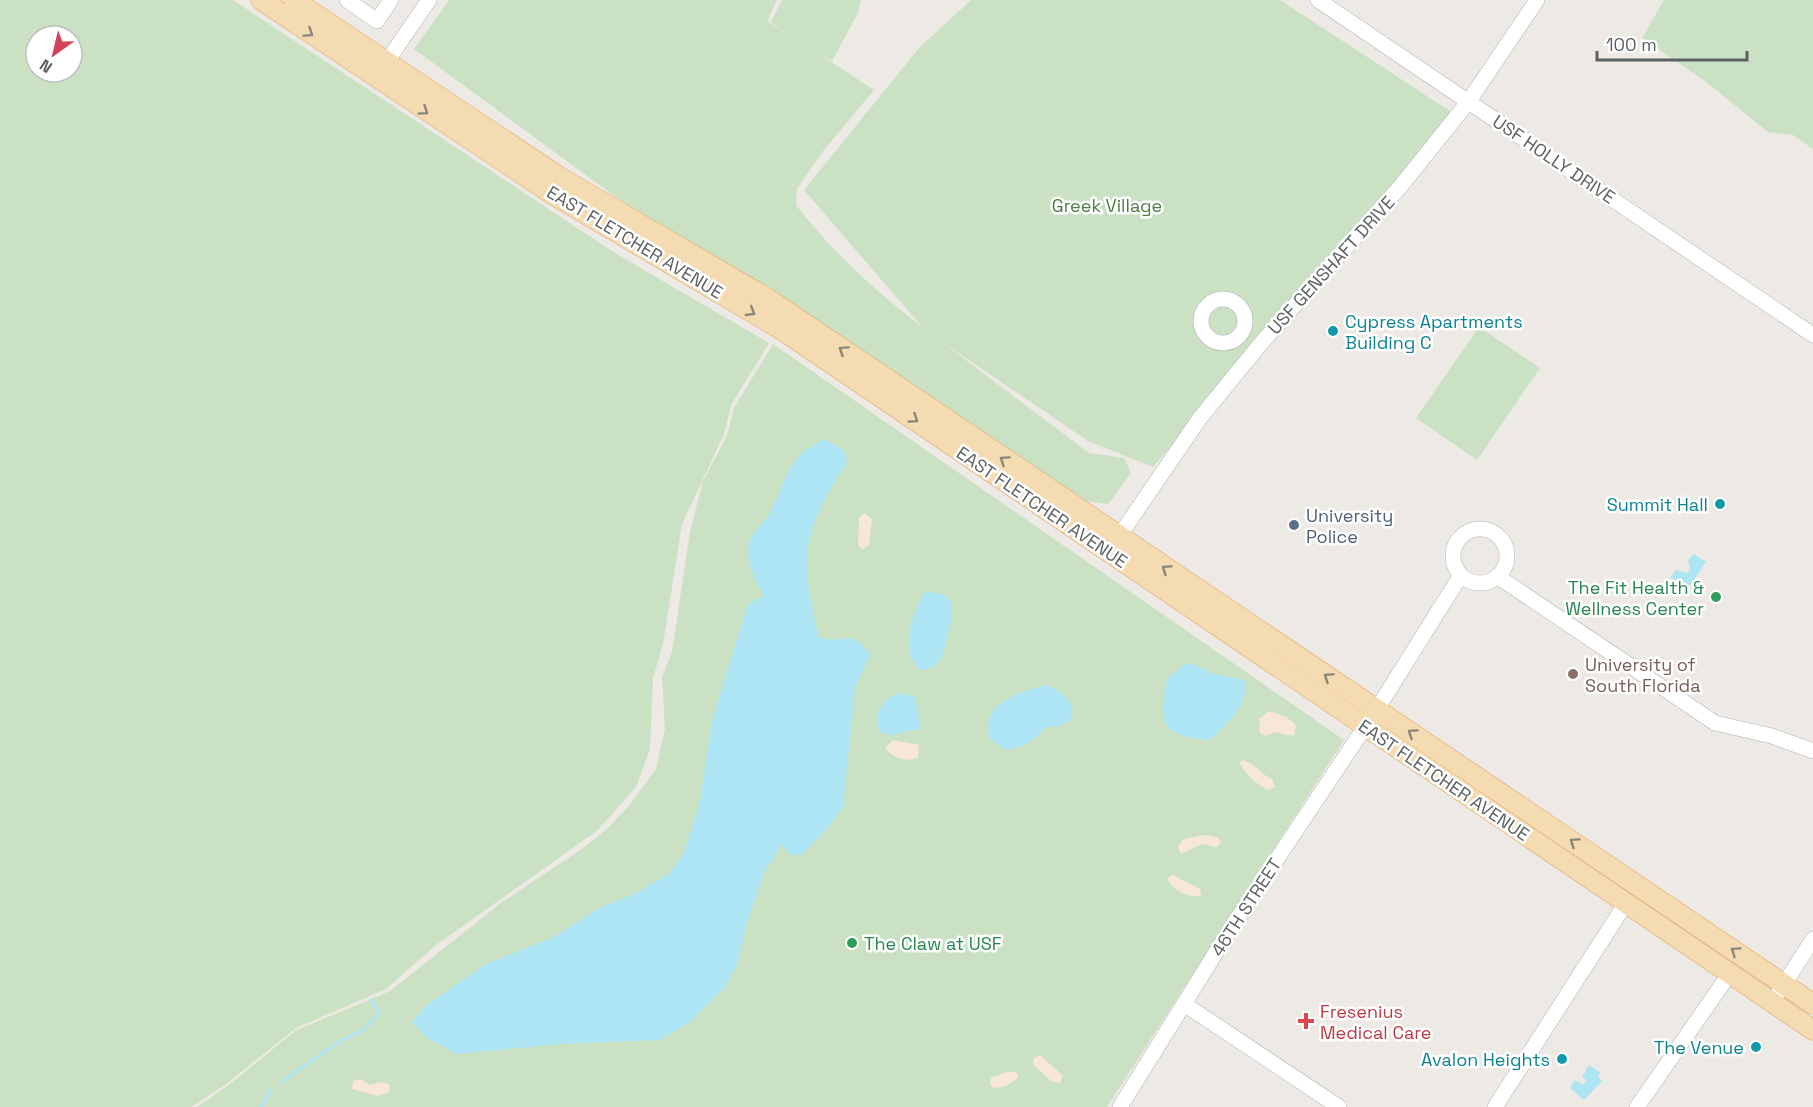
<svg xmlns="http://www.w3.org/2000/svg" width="1813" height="1107" font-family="'Space Grotesk',sans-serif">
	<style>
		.green { fill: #cbe1c4; fill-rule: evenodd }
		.sand { fill: #f6e7d7 }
		.water { fill: #ade5f4 }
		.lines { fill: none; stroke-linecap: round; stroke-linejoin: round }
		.stream { stroke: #ade5f4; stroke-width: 3 }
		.minor-casing { stroke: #b0b3b5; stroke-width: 16 }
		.major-casing { stroke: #e0a56a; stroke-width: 21 }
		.minor { stroke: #fff; stroke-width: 15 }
		.major { stroke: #f5dbb1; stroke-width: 20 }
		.oneway { stroke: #8a867a }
		.culture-dot { fill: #0f9aa8; stroke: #fff; stroke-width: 2 }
		.service-dot { fill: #5c6f8a; stroke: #fff; stroke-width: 2 }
		.leisure-dot { fill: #2e9e5b; stroke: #fff; stroke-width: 2 }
		.education-dot { fill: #8d6e63; stroke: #fff; stroke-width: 2 }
		.health-dot { fill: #e0444e; stroke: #fff; stroke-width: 2 }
		.labels { text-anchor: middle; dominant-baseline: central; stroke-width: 5; stroke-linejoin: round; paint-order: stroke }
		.street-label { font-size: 18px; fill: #5c6163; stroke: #fff }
		.park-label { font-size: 18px; fill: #4b7f3f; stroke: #fff }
		.culture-label { font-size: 18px; fill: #0d838f; stroke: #fff; text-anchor: end }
		.service-label { font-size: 18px; fill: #4e5e75; stroke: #fff; text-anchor: start }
		.leisure-label { font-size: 18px; fill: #27864d; stroke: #fff; text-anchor: end }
		.education-label { font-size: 18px; fill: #785e54; stroke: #fff; text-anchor: start }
		.health-label { font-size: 18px; fill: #be3a42; stroke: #fff; text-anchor: start }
	</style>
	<rect width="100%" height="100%" fill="#ede9e4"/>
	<!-- green -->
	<g class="green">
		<path d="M0,0H233L615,253L769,343L731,405L724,434L682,524L663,644L653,678L650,749L636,787L598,830L436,945L386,989L296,1028L225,1085L191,1107H0ZM36,36H72V72H36Z"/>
		<path d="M449,0H777L767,21L787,34L771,22L782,0H861L858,13L832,61L818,53L874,90L823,151L797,189L796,205C832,252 877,292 923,328L804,190L919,48L971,0H1280L1456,115L1153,467L1088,441L938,339L1089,453L1124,458L1131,473L1108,504L1086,501L650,222L414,49Z"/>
		<path d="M1664,0H1813V149L1793,135L1768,132L1705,81L1642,38Z"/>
		<path d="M1479,327L1540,368L1477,460L1416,418Z"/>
		<path d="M773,344L1344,740L1107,1107H197L230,1084L295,1031L390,991L501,903L579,851L608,828L629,806L656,769L665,729L662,677L672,652L690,532L703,481L727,436L734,408Z"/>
	</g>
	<!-- sand -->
	<g class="sand">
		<path d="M864,513L872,519L869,545L863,549L858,546L859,518Z"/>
		<path d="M1269,711L1286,717L1296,725L1294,736L1274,732L1265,736L1260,733L1259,719Z"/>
		<path d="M893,740L919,745L918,757C908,763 892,758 885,748Z"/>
		<path d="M1242,760C1254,762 1260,774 1272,779L1275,787L1268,790C1257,785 1245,773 1239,763Z"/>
		<path d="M1204,835L1217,837L1221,842L1217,847L1202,844L1181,854L1178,847L1183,839Z"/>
		<path d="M1173,875L1200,889L1201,896C1188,898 1171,890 1167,878Z"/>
		<path d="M1040,1055L1063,1076L1060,1083L1051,1081L1033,1064L1034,1058Z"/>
		<path d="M1006,1072H1016L1018,1078L1006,1086L993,1088L990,1084L991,1078Z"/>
		<path d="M361,1079L370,1085L381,1082L389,1084L390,1092L378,1096L352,1089L353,1081Z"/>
	</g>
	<!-- water -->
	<g class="water">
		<path d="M825,439L843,450L847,462C802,534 798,554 819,637C843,646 852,626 870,655L855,688L843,807L831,824L802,855L789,854L782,844L764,873L746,926L737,965L725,987L690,1022L660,1040L561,1044L456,1054L426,1037L412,1022L427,1005L484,965L554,937L601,907L634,894L669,874L684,853L700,801L712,720L748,604L764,596C757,586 749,567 748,554C748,531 760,530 769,514C788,481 784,457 825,439Z"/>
		<path d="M1694,554L1706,562L1688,589L1670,578L1676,570L1687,573L1690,570L1688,560Z"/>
		<path d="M925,592C960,591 954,614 947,638C945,647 942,661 933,667C930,669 923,669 920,670C899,651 911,614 925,592Z"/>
		<path d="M1186,663C1199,664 1203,670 1215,674C1225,677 1234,676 1245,681C1248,706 1227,724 1210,740C1160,736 1158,724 1167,679Z"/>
		<path d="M1046,685C1064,693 1076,700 1070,721L1056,727L1048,726C1034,740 1026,747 1006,750L990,739C978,705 1020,691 1046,685Z"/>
		<path d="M900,693L915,696L921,729L891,735L880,732C871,715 883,697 900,693Z"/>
		<path d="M1589,1065L1601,1073L1598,1077L1602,1081L1584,1100L1570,1088L1575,1080L1583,1085L1586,1080L1582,1077Z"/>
	</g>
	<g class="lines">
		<!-- stream -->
		<g class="stream">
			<path d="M281,1082L342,1040L362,1031L379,1013L371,999"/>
			<path d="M261,1107L271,1090"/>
		</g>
		<!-- minor casing -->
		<g class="minor-casing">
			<g id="minor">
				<path d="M347,0L377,21L391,0"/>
				<path d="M1318,0L1813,335"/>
				<path d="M381,70L429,0"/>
				<circle cx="1223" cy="321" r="22"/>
				<circle cx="1480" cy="556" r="27"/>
				<path d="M1111,543L1124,529L1200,418L1263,341L1400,187L1469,101L1537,0"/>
				<path d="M1497,576L1715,723L1772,736L1813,751"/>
				<path d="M1779,992L1813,939"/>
				<path d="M1184,1004L1339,1107"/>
				<path d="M1120,1107L1233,925L1377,709L1461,575"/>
				<path d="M1495,1107L1626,903"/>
				<path d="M1637,1107L1730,973"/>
			</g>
		</g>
		<!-- major casing -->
		<g class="major-casing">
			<g id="major">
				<path d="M261,0L552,194L782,330L1813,1030"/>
				<path d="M294,0L561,178L770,300L1813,1004"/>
			</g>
		</g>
		<!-- minor -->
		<use href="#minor" class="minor"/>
		<!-- major -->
		<use href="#major" class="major"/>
	</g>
	<!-- one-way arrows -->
	<defs><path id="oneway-chevron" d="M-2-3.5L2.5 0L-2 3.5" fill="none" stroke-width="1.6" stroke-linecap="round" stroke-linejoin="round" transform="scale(1.5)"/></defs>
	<g class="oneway">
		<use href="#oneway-chevron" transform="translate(309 33) rotate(34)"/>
		<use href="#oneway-chevron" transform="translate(424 111) rotate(34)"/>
		<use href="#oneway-chevron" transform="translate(751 312) rotate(31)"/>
		<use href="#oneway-chevron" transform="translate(843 350) rotate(-146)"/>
		<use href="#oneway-chevron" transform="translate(914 419) rotate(34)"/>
		<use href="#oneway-chevron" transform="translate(1004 460) rotate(-146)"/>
		<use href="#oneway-chevron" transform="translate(1166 569) rotate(-146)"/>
		<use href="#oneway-chevron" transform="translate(1328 677) rotate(-146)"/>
		<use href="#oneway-chevron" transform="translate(1412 733) rotate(-146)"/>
		<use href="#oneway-chevron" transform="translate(1574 842) rotate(-146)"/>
		<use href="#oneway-chevron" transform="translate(1735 951) rotate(-146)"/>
	</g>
	<!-- markers -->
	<g class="culture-dot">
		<circle cx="1333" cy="331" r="6"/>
		<circle cx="1720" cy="504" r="6"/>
		<circle cx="1756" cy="1047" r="6"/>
		<circle cx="1562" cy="1059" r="6"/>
	</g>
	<circle class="service-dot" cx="1294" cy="525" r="6"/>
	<g class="leisure-dot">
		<circle cx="1716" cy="597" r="6"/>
		<circle cx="852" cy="943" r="6"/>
	</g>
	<circle class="education-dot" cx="1573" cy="674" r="6"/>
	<path class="health-dot" d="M1303 1012h6v6h6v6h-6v6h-6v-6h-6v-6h6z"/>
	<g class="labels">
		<!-- street labels -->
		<g class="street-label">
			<text transform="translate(1554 159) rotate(34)">USF HOLLY DRIVE</text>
			<text transform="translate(635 242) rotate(31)">EAST FLETCHER AVENUE</text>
			<text transform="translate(1331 265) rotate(-48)">USF GENSHAFT DRIVE</text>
			<text transform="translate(1042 507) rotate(34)">EAST FLETCHER AVENUE</text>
			<text transform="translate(1444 780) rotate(34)">EAST FLETCHER AVENUE</text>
			<text transform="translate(1246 907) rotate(-57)">46TH STREET</text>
		</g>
		<!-- park labels -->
		<g class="park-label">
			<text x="1107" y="205">Greek Village</text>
		</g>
		<!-- culture labels -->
		<g class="culture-label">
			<text x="1345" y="321" text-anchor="start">Cypress Apartments<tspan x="1345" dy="21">Building C</tspan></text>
			<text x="1708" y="504">Summit Hall</text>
			<text x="1744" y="1047">The Venue</text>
			<text x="1550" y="1059">Avalon Heights</text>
		</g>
		<!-- service labels -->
		<g class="service-label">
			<text x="1306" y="515">University<tspan x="1306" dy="21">Police</tspan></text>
		</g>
		<!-- leisure labels -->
		<g class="leisure-label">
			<text x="1704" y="587">The Fit Health &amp;<tspan x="1704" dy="21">Wellness Center</tspan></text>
			<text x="864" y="943" text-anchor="start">The Claw at USF</text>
		</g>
		<!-- education labels -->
		<g class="education-label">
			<text x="1585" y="664">University of<tspan x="1585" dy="21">South Florida</tspan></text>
		</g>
		<!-- health labels -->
		<g class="health-label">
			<text x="1320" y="1011">Fresenius<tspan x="1320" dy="21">Medical Care</tspan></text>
		</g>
	</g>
	<!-- north arrow -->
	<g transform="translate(54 54) rotate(214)"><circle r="28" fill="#ffffff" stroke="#bec0c1" stroke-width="1.5"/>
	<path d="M0-4.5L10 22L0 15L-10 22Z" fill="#d44359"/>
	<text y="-9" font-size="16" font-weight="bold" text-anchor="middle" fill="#5c6163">N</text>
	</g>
	<!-- scale -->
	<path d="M1597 51v9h150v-9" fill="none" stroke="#5c6163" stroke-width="3"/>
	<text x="1606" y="51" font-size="18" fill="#5c6163" stroke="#ffffff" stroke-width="4.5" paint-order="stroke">100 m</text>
</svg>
